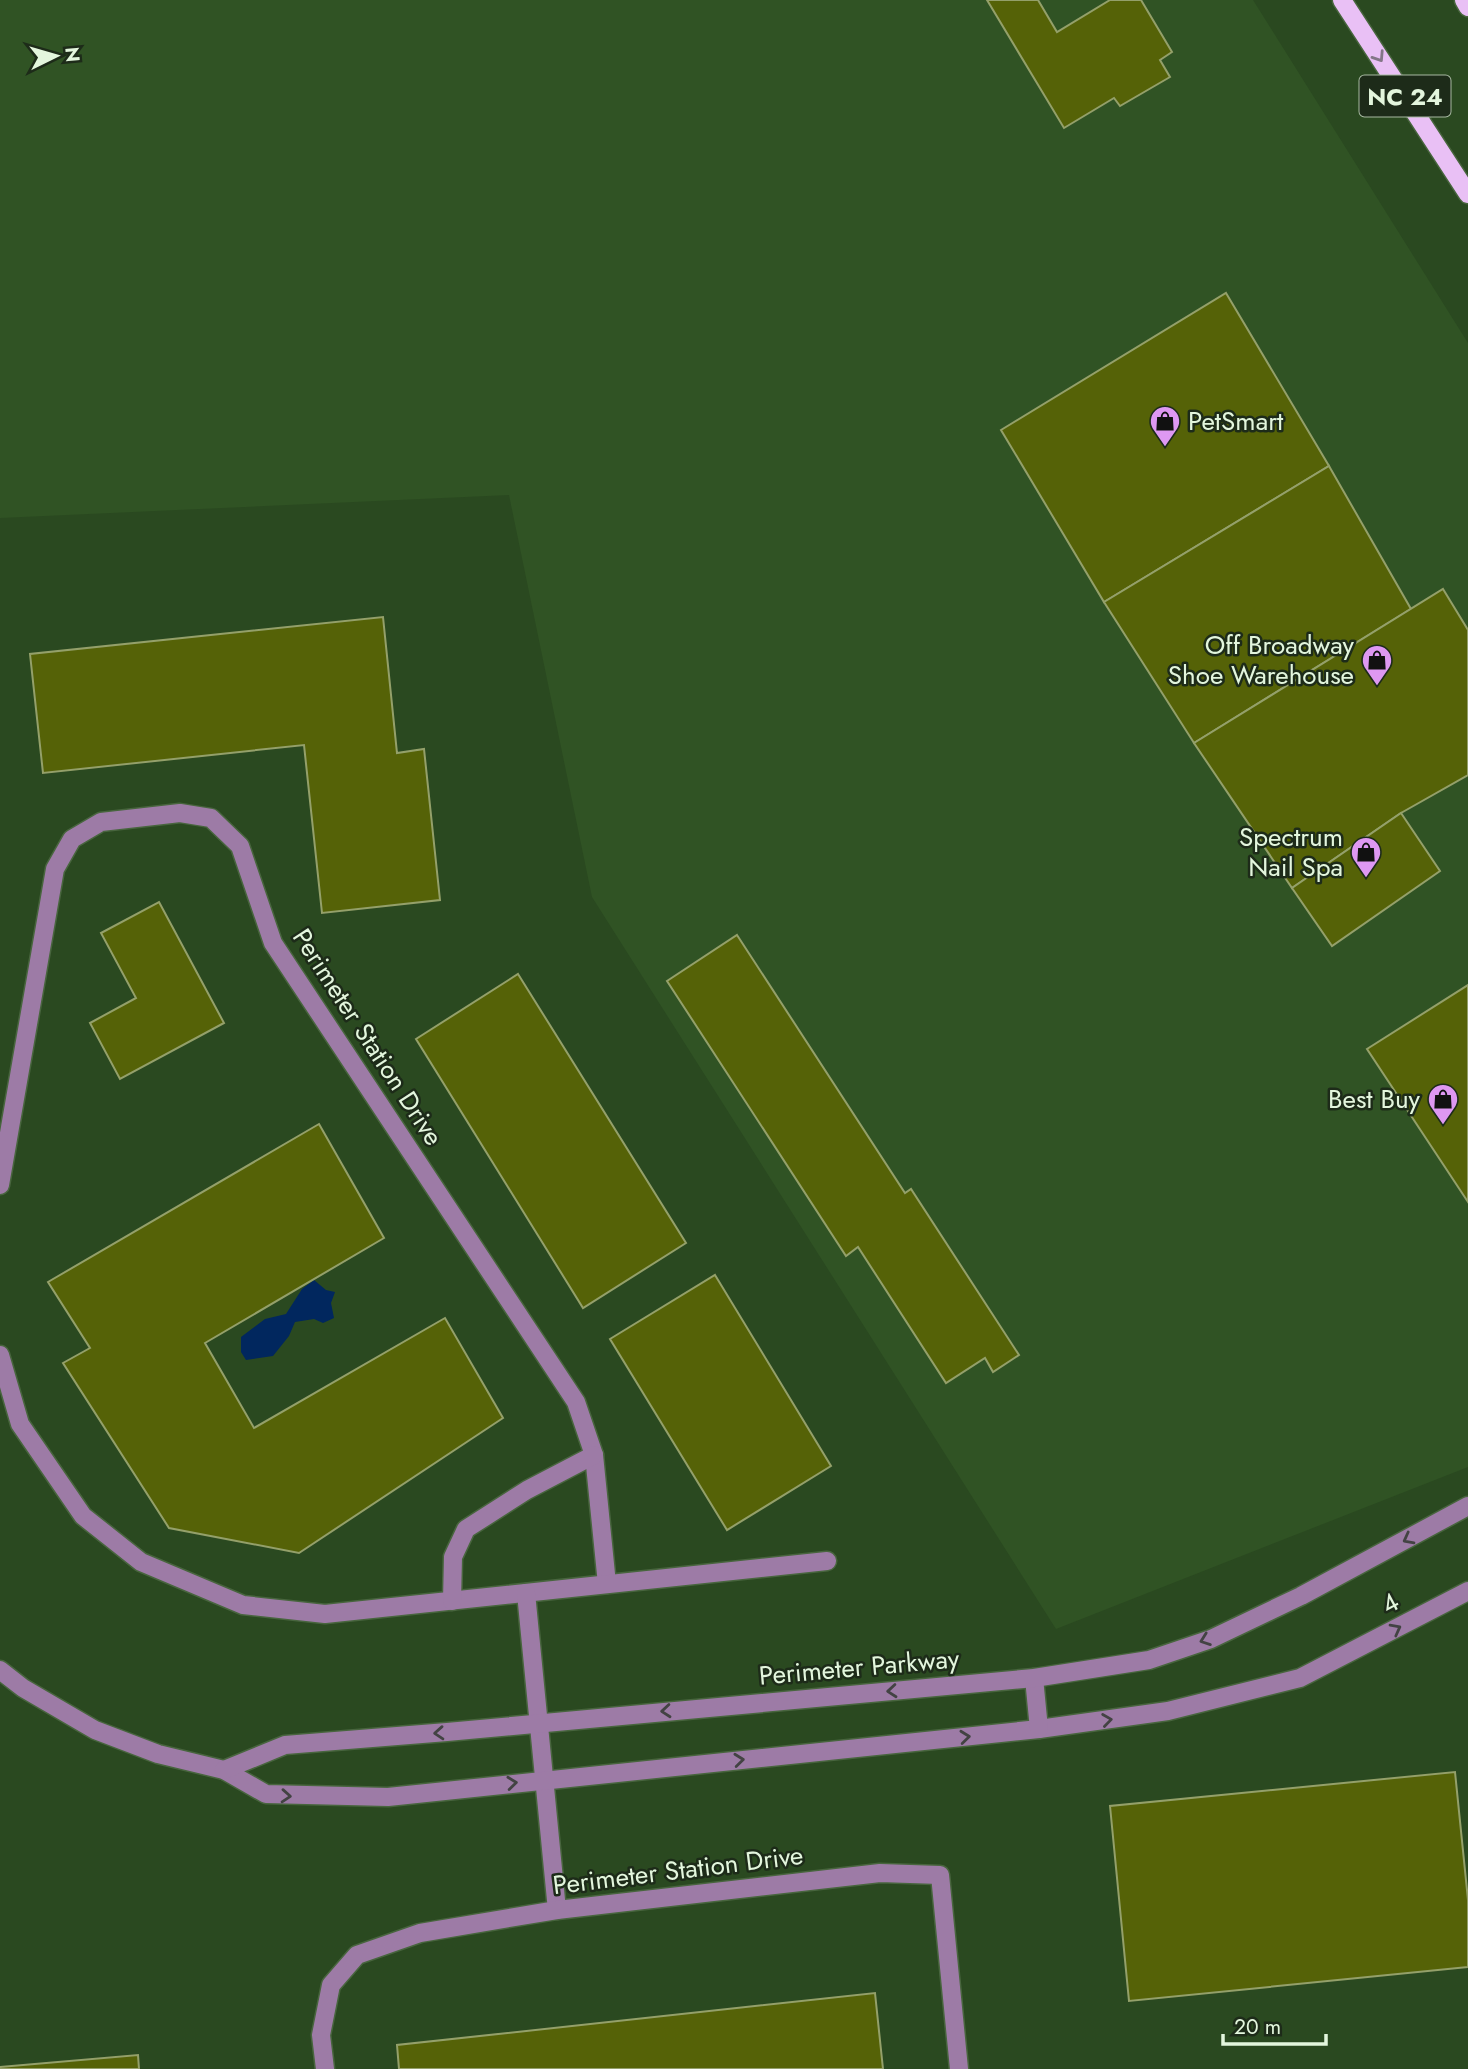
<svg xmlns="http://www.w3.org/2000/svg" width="1468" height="2069" font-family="Jost,sans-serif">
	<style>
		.built { fill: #305324 }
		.water { fill: #01275e }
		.building { fill: #556207; stroke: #94a06a; stroke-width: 2 }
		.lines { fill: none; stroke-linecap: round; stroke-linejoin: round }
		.minor-casing { stroke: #48653e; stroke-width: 21 }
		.major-casing { stroke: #48653e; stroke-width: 21 }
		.minor { stroke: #9d7ba6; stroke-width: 18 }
		.major { stroke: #e9c0f5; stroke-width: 18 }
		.oneway { stroke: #837687 }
		.oneway2 { stroke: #434343 }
		.labels { text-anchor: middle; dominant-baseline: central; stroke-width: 5; stroke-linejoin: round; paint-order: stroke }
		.shield { fill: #1d2b19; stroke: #a8b9a2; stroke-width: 2 }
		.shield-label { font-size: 24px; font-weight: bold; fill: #e3f6dd }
		.poi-label { font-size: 26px; fill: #e3f6dd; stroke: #1d2b19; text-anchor: end }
		.street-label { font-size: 26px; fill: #e3f6dd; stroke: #1d2b19 }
	</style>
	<rect width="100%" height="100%" fill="#2a4920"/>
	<!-- built -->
	<path class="built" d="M0,0H1253L1468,343V1467L1056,1629L592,897L509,495L0,518Z"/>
	<!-- water -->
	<path class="water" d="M314,1280L326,1290L335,1292L331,1303L334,1318L323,1323L314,1319L295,1322L289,1336L273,1356L246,1360L241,1352V1337L265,1319L286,1314L302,1289Z"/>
	<!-- building -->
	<g class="building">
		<path d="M987,0H1038L1057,32L1110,0H1141L1172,52L1160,60L1170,77L1120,106L1114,98L1064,128Z"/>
		<path d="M1226,293L1329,466L1104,602L1001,430Z"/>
		<path d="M1329,466L1411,609L1194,743L1104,602Z"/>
		<path d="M1443,589L1468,630V775L1401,813L1292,888L1194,743Z"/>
		<path d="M383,617L397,753L424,749L440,900L322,913L304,745L43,773L30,654Z"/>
		<path d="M1401,813L1440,871L1332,946L1292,888Z"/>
		<path d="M159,902L224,1023L120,1079L90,1023L136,998L101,933Z"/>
		<path d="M737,935L905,1193L911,1189L1019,1355L993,1372L985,1358L946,1383L858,1247L846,1256L667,981Z"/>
		<path d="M518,974L686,1243L583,1308L416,1039Z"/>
		<path d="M1468,985V1202L1367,1049Z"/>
		<path d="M319,1124L384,1238L205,1343L254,1428L445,1318L503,1418L299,1553L169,1528L63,1363L90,1348L48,1282Z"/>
		<path d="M715,1275L831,1466L727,1530L610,1339Z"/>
		<path d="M1455,1772L1468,1900V1967L1129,2001L1110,1806Z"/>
		<path d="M875,1993L883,2069H399L397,2045Z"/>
		<path d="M138,2055L139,2069H0V2067Z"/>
	</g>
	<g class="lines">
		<!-- minor casing -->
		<g class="minor-casing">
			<g id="minor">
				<path d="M0,1185L55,869L72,839L101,822L180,813L211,818L240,846L273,943L576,1402L594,1455L607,1584"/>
				<path d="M0,1355L20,1424L83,1516L141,1562L243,1605L325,1614L827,1561"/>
				<path d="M526,1593L557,1910"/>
				<path d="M452,1601L453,1557L466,1529L527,1490L594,1455"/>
				<path d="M0,1670L23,1688L95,1730L158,1754L224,1770L266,1794L388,1797L1039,1729L1168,1711L1300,1678L1468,1591"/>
				<path d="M1034,1678L1039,1729"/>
				<path d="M224,1770L285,1745L447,1732L1034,1678L1149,1660L1211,1639L1301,1596L1468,1506"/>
				<path d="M325,2069L321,2035L331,1985L357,1955L420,1933L557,1910L880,1873L940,1875L959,2069"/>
			</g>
		</g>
		<!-- major casing -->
		<g class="major-casing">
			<g id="major">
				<path d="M1342,0L1468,194"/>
				<path d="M1464,0L1468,7"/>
			</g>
		</g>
		<!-- minor -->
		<use href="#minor" class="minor"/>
		<!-- major -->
		<use href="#major" class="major"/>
	</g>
	<!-- one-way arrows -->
	<defs><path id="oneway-chevron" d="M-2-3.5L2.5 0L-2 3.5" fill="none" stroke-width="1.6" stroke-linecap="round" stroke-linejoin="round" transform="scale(1.75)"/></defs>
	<use class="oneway" href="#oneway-chevron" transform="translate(1379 57) rotate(57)"/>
	<g class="oneway2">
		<use href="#oneway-chevron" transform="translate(1408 1539) rotate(152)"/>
		<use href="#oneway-chevron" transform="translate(1396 1629) rotate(-28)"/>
		<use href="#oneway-chevron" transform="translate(1205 1640) rotate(160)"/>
		<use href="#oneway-chevron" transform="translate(892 1691) rotate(175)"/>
		<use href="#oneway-chevron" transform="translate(666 1711) rotate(175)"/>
		<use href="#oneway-chevron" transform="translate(1107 1720) rotate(-8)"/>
		<use href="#oneway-chevron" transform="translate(439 1733) rotate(176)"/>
		<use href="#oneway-chevron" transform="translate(965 1737) rotate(-6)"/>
		<use href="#oneway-chevron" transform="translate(739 1760) rotate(-6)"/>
		<use href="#oneway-chevron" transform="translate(512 1783) rotate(-6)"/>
		<use href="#oneway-chevron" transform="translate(286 1796) rotate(4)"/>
	</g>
	<!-- icons -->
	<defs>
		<g id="shop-pin" transform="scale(1.575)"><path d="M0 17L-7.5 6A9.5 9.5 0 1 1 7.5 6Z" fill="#de98f2" stroke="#1d2b19"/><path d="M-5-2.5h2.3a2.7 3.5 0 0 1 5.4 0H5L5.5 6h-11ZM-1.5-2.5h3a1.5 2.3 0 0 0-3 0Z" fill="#111"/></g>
	</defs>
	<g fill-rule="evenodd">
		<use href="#shop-pin" x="1165" y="421"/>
		<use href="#shop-pin" x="1377" y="660"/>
		<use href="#shop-pin" x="1366" y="852"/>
		<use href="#shop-pin" x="1443" y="1099"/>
	</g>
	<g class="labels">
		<!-- shield labels -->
		<rect class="shield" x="1359.5" y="75.5" width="91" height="41" rx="5"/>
		<g class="shield-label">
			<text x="1405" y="96">NC 24</text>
		</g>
		<!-- poi labels -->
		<g class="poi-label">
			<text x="1188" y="421" text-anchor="start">PetSmart</text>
			<text x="1354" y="645">Off Broadway<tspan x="1354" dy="30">Shoe Warehouse</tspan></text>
			<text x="1343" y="837">Spectrum<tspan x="1343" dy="30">Nail Spa</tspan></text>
			<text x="1420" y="1099">Best Buy</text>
		</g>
		<!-- street labels -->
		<g class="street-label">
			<text transform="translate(368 1037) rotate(57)">Perimeter Station Drive</text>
			<text transform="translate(1390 1603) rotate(-28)">4</text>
			<text transform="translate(859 1667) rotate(-5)">Perimeter Parkway</text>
			<text transform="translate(678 1870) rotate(-7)">Perimeter Station Drive</text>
		</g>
	</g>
	<!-- north arrow -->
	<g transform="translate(56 56) rotate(85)" stroke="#1d2b19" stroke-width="5" paint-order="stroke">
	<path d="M0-5L12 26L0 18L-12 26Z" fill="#e3f6dd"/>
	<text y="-10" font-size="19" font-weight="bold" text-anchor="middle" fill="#e3f6dd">N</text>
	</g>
	<!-- scale -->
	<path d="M1223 2034v10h103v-10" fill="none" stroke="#e3f6dd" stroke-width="3.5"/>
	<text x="1234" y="2034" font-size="21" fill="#e3f6dd" stroke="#1d2b19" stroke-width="5" paint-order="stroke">20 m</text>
</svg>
